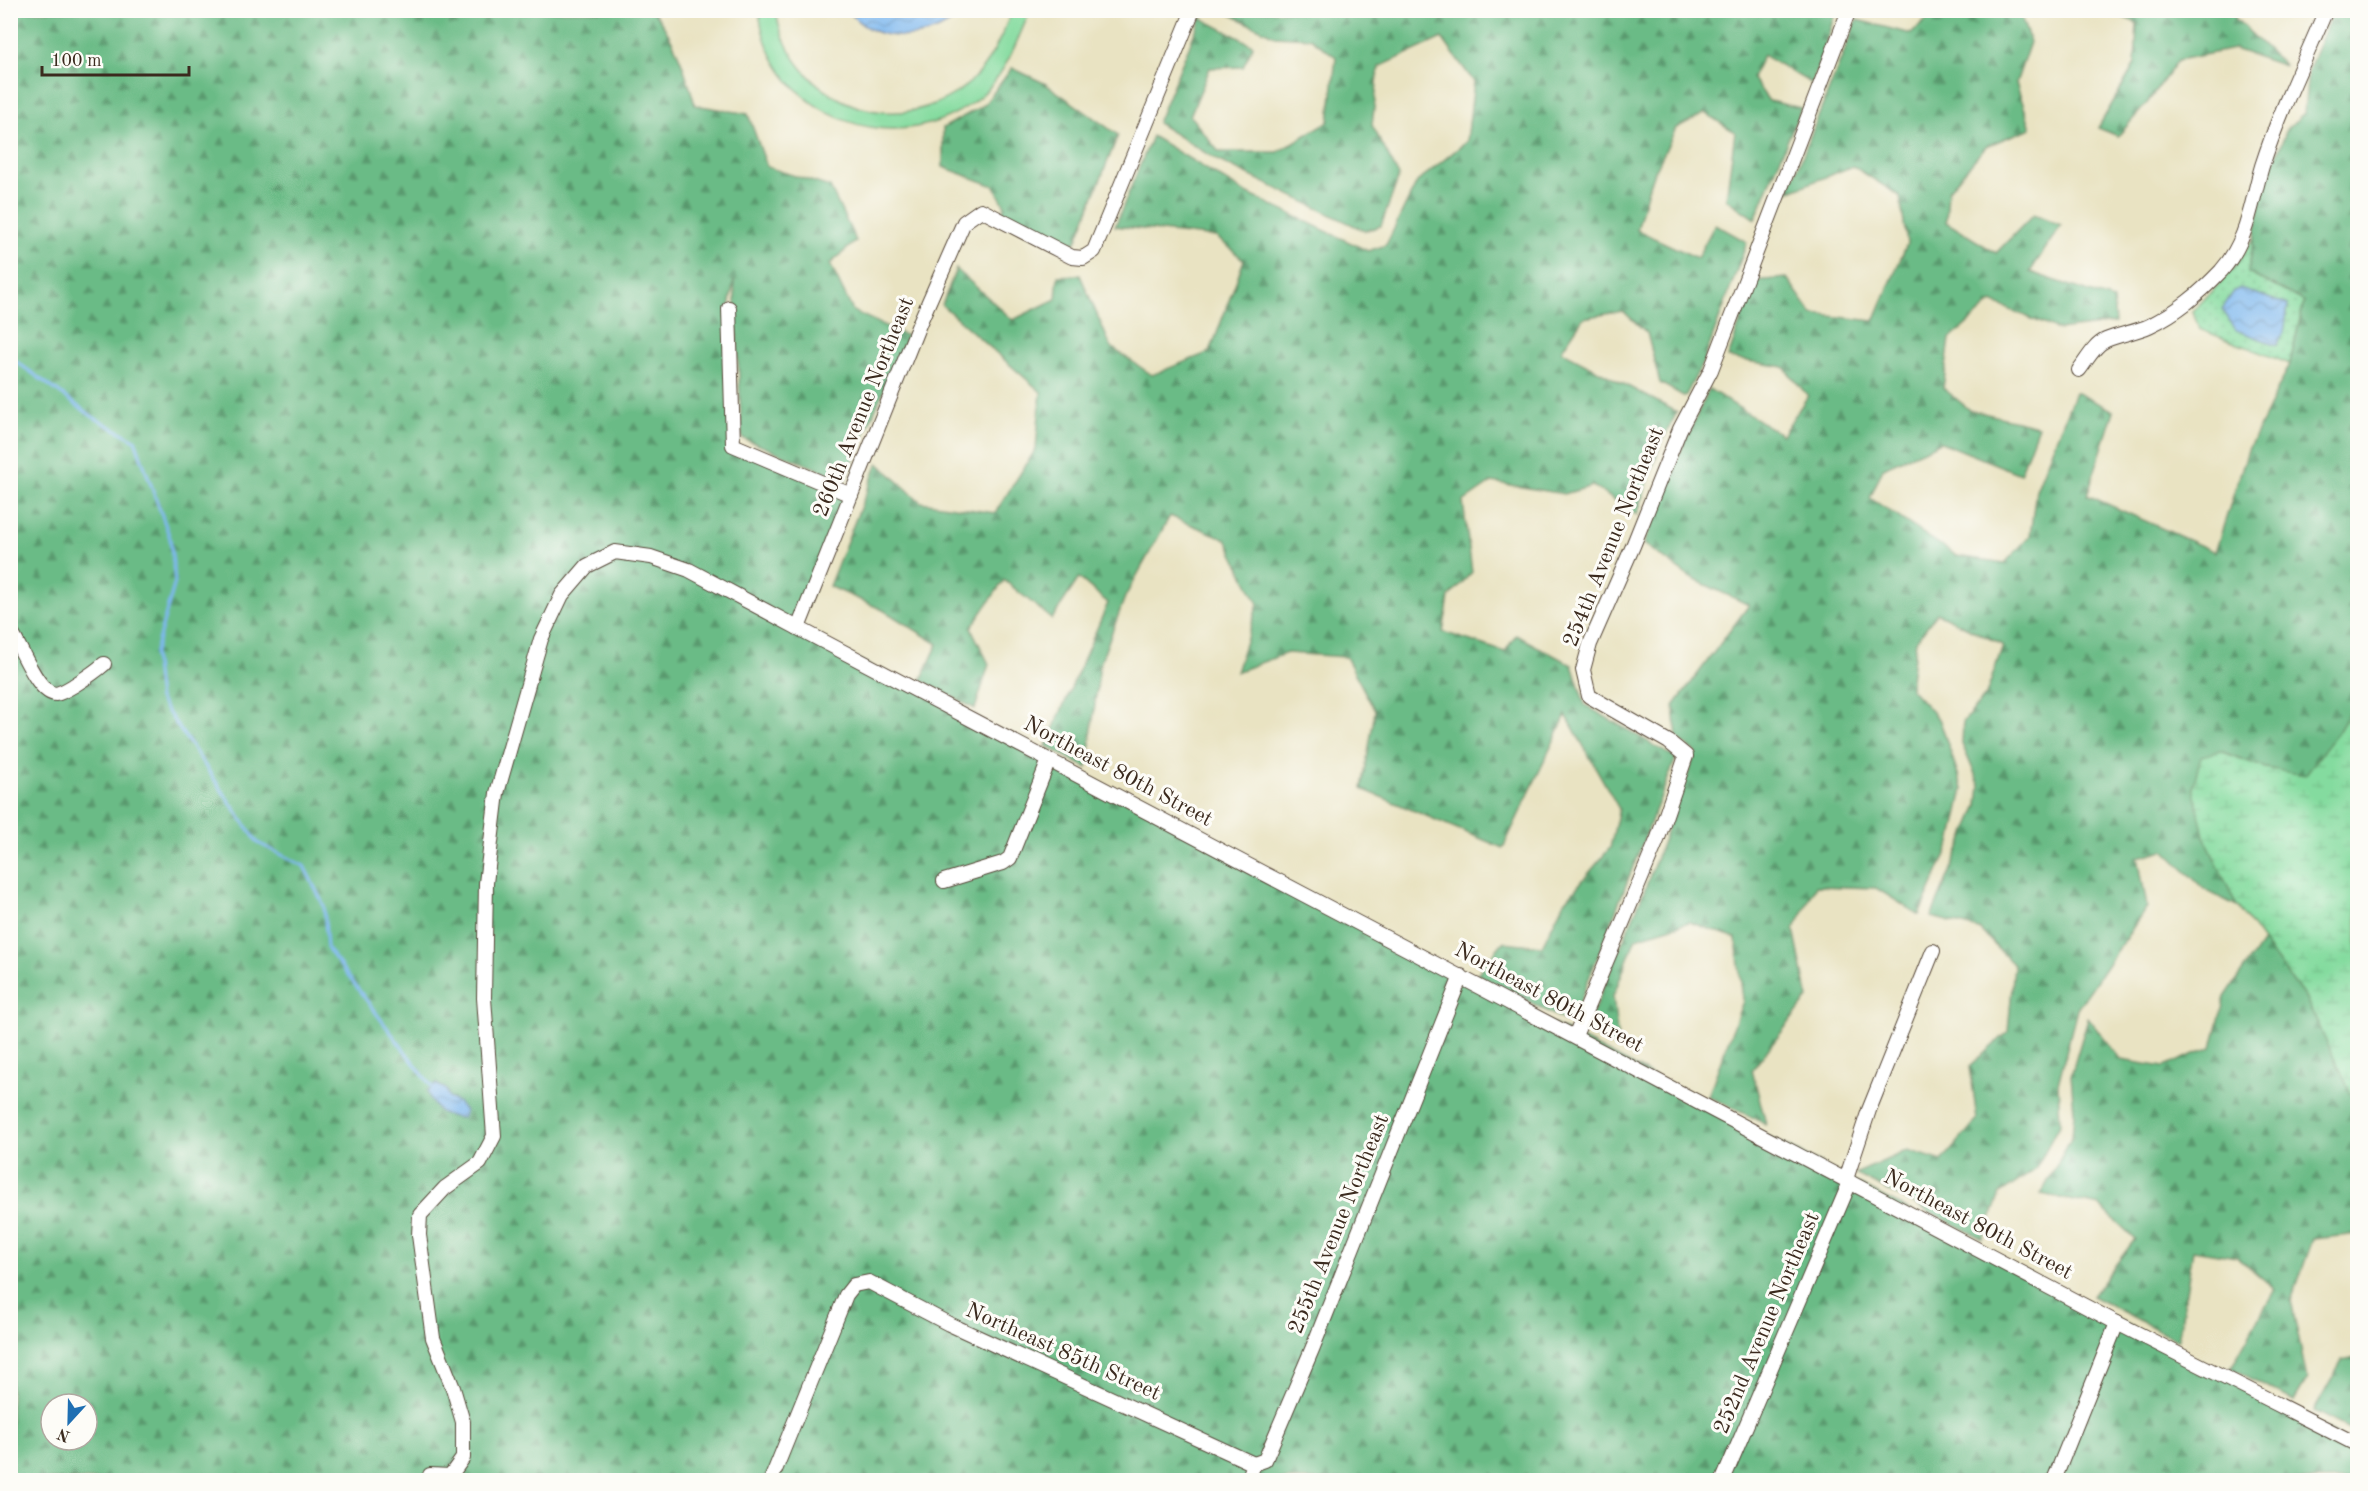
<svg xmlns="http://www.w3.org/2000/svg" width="2368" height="1491" font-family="'Old Standard TT',serif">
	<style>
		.grass { fill: url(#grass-dots); stroke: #60825e; stroke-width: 1.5 }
		.forest { fill: url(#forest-firs); stroke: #537252; stroke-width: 1.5; fill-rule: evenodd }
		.wetland { fill: url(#wetland-marsh); stroke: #60825e; stroke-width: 1.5 }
		.pitch { fill: #84db9f; stroke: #60825e; stroke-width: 1.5 }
		.water { fill: url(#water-waves); stroke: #5c7186; stroke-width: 1.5 }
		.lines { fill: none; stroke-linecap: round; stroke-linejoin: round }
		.stream { stroke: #7eb8ef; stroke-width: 3 }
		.minor-casing { stroke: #554637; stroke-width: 16 }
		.minor { stroke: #fff; stroke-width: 14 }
		.labels { text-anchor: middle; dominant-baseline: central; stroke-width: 6; stroke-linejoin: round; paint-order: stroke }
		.street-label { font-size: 22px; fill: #3b2a1e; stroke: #fdfcf7 }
	</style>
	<defs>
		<pattern id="grass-dots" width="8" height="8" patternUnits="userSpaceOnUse" patternTransform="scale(1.5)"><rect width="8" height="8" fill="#84db9f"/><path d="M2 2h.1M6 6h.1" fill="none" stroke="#73bc88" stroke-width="1.8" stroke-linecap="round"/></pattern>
		<pattern id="forest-firs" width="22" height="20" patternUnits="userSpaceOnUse" patternTransform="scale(1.5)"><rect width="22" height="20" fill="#6bbb86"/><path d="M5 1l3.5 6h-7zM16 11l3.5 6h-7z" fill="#59986d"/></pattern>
		<pattern id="wetland-marsh" width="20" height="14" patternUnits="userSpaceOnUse" patternTransform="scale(1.5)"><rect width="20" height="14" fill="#84db9f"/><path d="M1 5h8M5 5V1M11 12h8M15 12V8" fill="none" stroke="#73bc88"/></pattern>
		<pattern id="water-waves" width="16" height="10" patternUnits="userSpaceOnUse" patternTransform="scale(1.5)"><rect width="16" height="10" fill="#7eb8ef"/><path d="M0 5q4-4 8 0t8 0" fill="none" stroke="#6896c1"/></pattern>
	</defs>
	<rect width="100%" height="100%" fill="#fdfcf7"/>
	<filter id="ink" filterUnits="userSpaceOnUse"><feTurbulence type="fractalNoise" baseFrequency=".0167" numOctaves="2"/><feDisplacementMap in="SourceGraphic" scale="12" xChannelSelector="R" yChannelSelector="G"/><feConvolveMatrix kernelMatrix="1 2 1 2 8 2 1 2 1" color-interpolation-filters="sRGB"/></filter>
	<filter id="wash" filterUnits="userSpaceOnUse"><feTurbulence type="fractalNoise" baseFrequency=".008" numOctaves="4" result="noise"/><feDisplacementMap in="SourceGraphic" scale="24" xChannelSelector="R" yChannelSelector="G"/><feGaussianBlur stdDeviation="1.35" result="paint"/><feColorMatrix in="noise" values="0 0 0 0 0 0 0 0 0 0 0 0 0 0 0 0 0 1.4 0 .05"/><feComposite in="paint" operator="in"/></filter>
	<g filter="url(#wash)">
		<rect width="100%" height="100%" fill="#e9e3c2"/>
		<!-- grass -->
		<path class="grass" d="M2254,238L2248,273L2304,301L2290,364L2199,329L2193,311L2233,269Z"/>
		<!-- forest -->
		<g class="forest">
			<path d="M10,11H652C674,34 687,75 695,105L748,114L767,167L830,187L856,241L830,264L853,311L907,336L845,480L742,438L734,280L729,308L733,445L851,495L798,628L2357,1445V1480H11ZM51,1404H87V1440H51Z"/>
			<path d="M1223,11H1836L1812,84L1763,55L1752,78L1769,101L1801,108L1755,219L1726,199L1735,132L1705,113L1676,128L1650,182L1637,230L1697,258L1715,224L1747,242L1705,358L1685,397L1660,383L1647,333L1623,311L1583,318L1561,351L1677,412L1660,445L1637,515L1593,486L1564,494L1492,482L1463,502L1472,572L1449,597L1443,632L1505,652L1516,635L1572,665L1585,705L1676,758L1571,1024L1477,974L1503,942L1542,946L1563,904L1610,848L1619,809L1566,715L1503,848L1362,789L1375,711L1346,657L1287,653L1236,672L1258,604L1226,539L1170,516L1125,597L1100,664L1087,768L1046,746L1108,603L1079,578L1052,619L1004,580L971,628L989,664L975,709L921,680L938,644L883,610L829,586L878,463L921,502L995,513L1036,449L1041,392L942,305L956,269L1013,320L1056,299L1058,276L1080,275L1111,347L1152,375L1210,352L1244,260L1216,237L1115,226L1152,136L1244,192L1368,251L1386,245L1417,182L1467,141L1474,82L1442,38L1379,67L1372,125L1399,176L1381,226L1365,231L1217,160L1157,123L1201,18L1253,45L1243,67L1210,68L1190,116L1219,152H1278L1329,121L1336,57L1310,38L1275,36Z"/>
			<path d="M1936,11H2019L2030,42L2016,83L2031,128L1986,146L1948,191L1946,222L1996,253L2034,214L2061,225L2030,272L2113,300L2115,323L2058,330L1992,302L1950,339L1943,388L1970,410L2038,426L2020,474L1941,442L1883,468L1870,498L1957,556L2005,563L2030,536L2036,490L2075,392L2114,411L2087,495L2215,552L2248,450L2290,364L2304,301L2248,273L2263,189L2287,129L2304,113L2308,71L2333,11H2357V699L2339,731L2305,776L2265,768L2220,751L2204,836L2237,906L2205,890L2164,850L2138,857L2147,907L2077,1009L2058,1084L2060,1123L2035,1170L2000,1194L1983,1239L1855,1174L1908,1150L1942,1161L1977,1120L1970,1066L2008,1032L2014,965L1979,929L1931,917L1978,805L1980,786L1962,744L1963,722L1986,695L2003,645L1937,613L1916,641L1910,688L1940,721L1963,789L1951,843L1919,915L1876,888L1816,886L1794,930L1808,998L1752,1070L1766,1124L1708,1096L1743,1001L1736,938L1689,922L1636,938L1613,996L1619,1049L1585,1031L1645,889L1696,753L1677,738L1674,706L1749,605L1691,578L1644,544L1674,466L1709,389L1782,435L1808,396L1784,367L1728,358L1754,281L1787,278L1812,314L1874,321L1907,244L1900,196L1853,166L1788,192L1857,20L1911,34Z"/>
			<path d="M2108,11H2238L2235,18L2285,66L2234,49L2178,60L2148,102L2118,136L2098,128L2135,64L2137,23Z"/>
			<path d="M1012,68L1044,83L1118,135L1075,244L1002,212L1005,206L994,186L943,167V128L984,105Z"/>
			<path d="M2263,941L2306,999L2357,1106V1234L2313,1239L2291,1301L2307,1379L2294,1401L2231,1368L2275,1289L2237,1257L2193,1250L2178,1340L2092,1296L2135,1239L2100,1206L2041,1194L2072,1137L2074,1112L2071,1075L2088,1018L2121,1060L2164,1067L2212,1047L2225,997Z"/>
			<path d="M2357,1358H2358L2357,1433L2314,1411L2342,1361Z"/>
		</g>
		<!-- wetland -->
		<path class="wetland" d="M2357,699V1106L2306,999L2237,906L2204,836L2193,787L2201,756L2220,751L2265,768L2305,775L2339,731Z"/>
		<!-- pitch -->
		<path class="pitch" d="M759,11H776C787,84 866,134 937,103C948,98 959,92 968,84C990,64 1001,38 1012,11H1030C1017,41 1007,71 983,94C902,167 771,119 759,11Z"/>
		<!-- water -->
		<g class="water">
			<path d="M849,11H964C960,16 956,19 950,23C920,42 872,43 849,11Z"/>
			<path d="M2240,288L2288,305L2284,333L2277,345L2236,330L2222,309L2234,291Z"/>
			<path d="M436,1084L446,1089L449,1098L459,1103L465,1111L463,1118C442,1117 434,1111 427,1091Z"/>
		</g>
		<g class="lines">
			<!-- stream -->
			<path class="stream" d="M10,357L93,417L135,440L170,538L175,582L154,655L159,699L258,843L304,866L324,906L327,948L432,1087"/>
		</g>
	</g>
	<g filter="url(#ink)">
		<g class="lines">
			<!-- minor casing -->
			<g class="minor-casing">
				<g id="minor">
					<path d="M729,308L733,445L851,495"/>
					<path d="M2079,370C2087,360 2094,345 2106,340C2120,334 2136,332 2149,326C2178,312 2199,294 2221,271C2248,241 2251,203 2262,166C2279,113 2304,62 2326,10"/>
					<path d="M798,628L920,322L964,222L981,210L1072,257L1083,258L1094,251L1193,10"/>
					<path d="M10,631C21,645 37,694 56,694C61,693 68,689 73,686C84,679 94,673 104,664"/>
					<path d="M944,881L1003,863L1010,858L1049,760"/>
					<path d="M1575,1036L1658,838L1686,756L1669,742L1589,696L1583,670L1590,644L1633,546L1680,429L1711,370L1849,10"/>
					<path d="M1846,1179L1869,1110L1933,951"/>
					<path d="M430,1475L450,1476L463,1458V1422L453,1388L433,1338L419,1235L420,1215L445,1188L480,1163L494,1136L484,998L486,883L497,793L541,639L562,595L587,566L615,552L651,557L689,570L798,628L2117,1323L2358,1445"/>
					<path d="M771,1480L846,1295L854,1285L869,1282L949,1324L1254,1464"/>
					<path d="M1248,1480L1254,1464L1265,1460L1313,1347L1461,976"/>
					<path d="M1723,1480L1850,1182"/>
					<path d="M2054,1480L2117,1323"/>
				</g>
			</g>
			<!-- minor -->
			<use href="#minor" class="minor"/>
		</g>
	</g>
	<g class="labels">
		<!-- street labels -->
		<g class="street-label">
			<text transform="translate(864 407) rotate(-68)">260th Avenue Northeast</text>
			<text transform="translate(1614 537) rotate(-68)">254th Avenue Northeast</text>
			<text transform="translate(1118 772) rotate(28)">Northeast 80th Street</text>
			<text transform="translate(1549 998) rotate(28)">Northeast 80th Street</text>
			<text transform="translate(1339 1224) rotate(-68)">255th Avenue Northeast</text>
			<text transform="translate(1978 1225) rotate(28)">Northeast 80th Street</text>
			<text transform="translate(1767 1323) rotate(-67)">252nd Avenue Northeast</text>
			<text transform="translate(1063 1352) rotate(24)">Northeast 85th Street</text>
		</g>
	</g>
	<!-- margin -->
	<rect width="2368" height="1491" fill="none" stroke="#fdfcf7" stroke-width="36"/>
	<!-- north arrow -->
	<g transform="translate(69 1422) rotate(202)"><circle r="28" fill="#fdfcf7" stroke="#afa8a0" stroke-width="1.5"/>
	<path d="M0-4.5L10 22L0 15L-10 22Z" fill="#1f6fb2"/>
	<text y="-9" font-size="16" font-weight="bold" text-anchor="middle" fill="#3b2a1e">N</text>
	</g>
	<!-- scale -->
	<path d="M42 66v9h147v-9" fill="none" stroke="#3b2a1e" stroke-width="3"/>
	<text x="51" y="66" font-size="18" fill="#3b2a1e" stroke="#fdfcf7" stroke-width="4.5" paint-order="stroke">100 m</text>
</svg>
